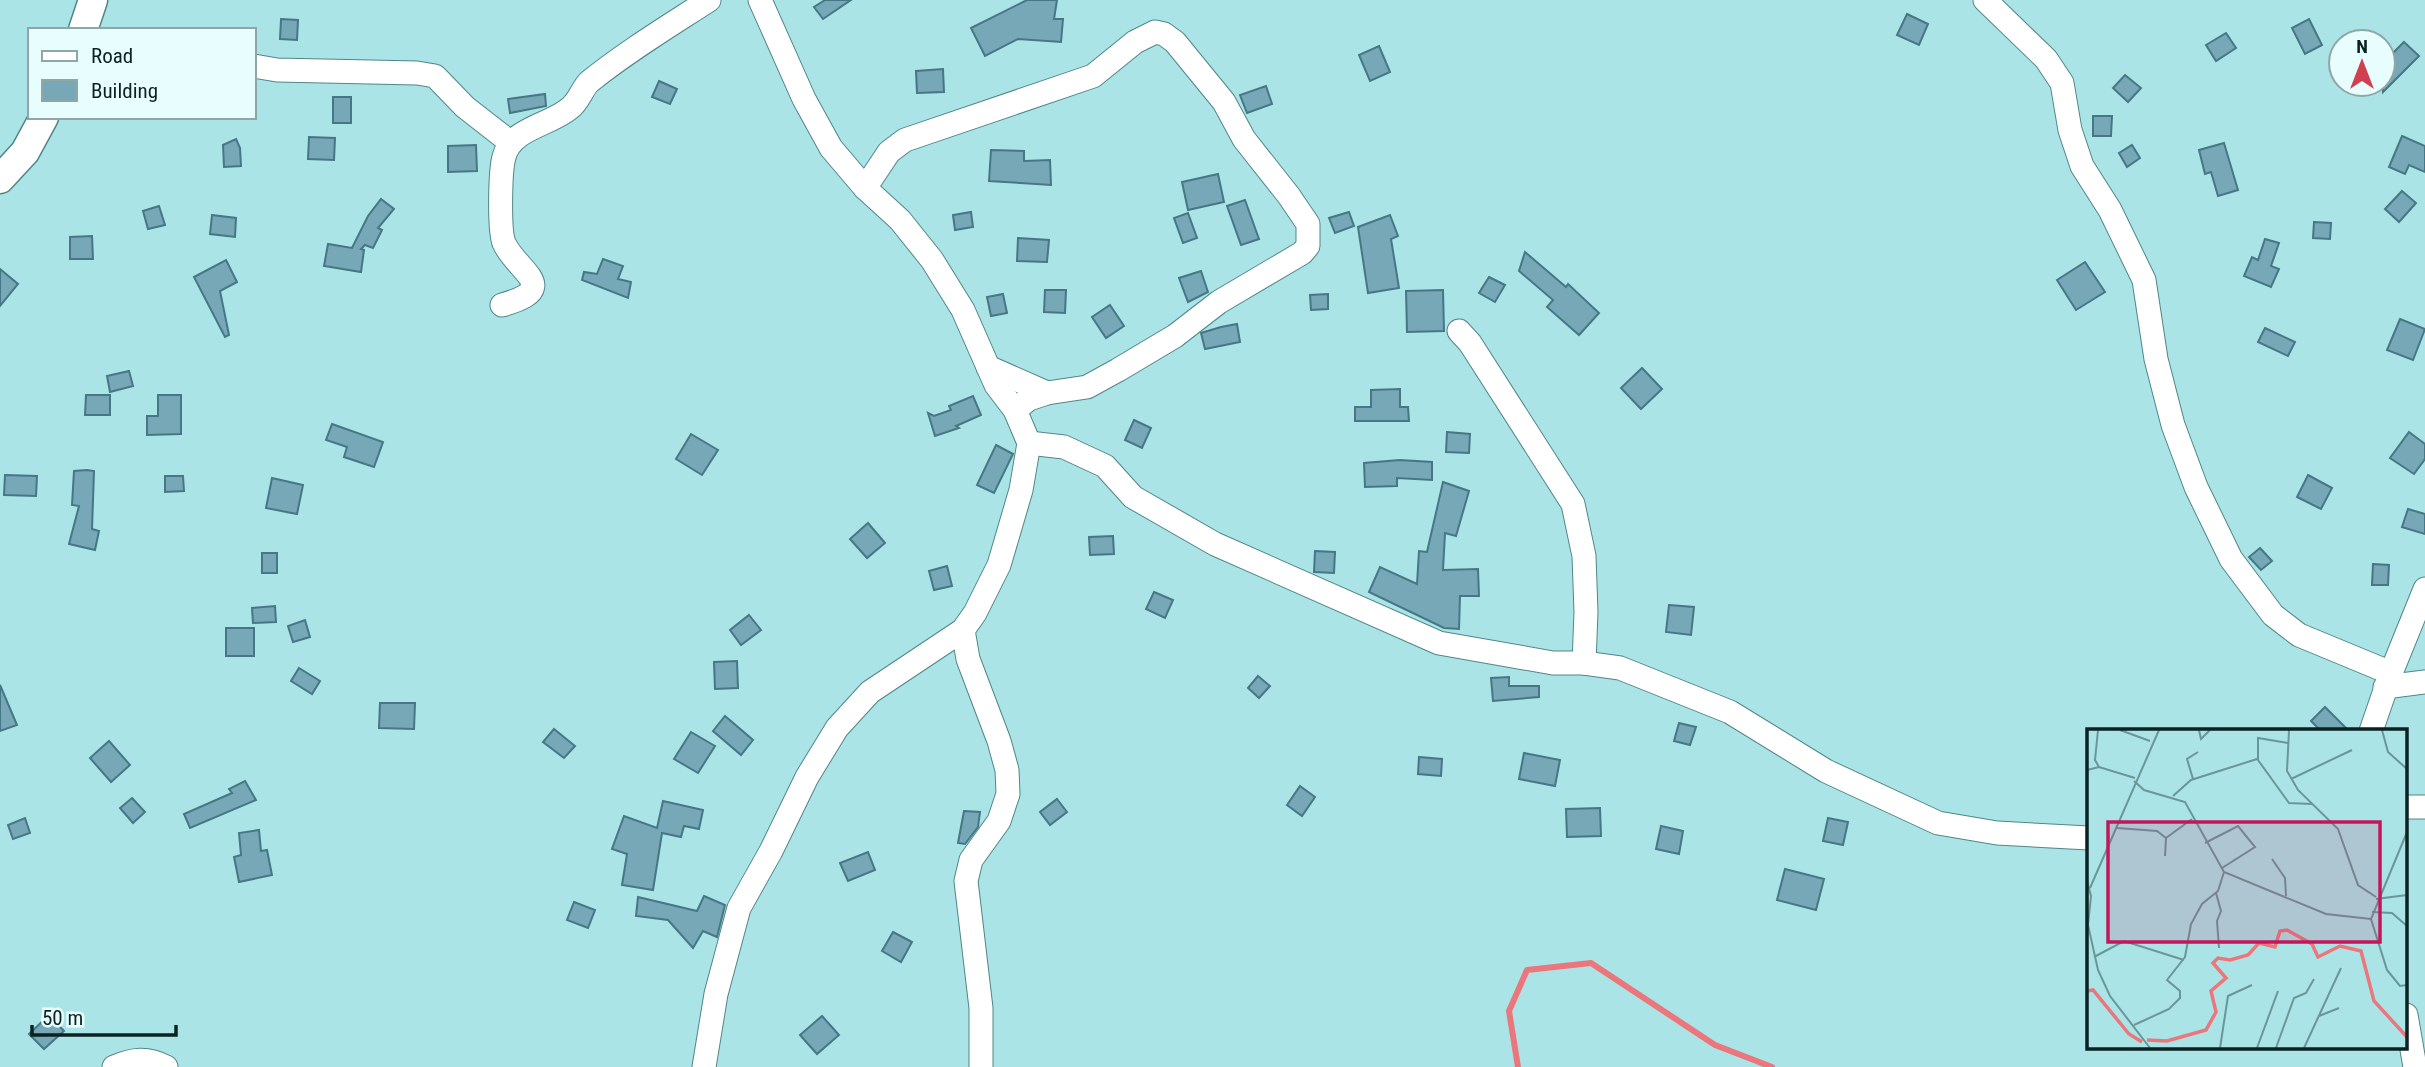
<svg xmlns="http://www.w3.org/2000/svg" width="2425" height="1067" font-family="'Roboto Condensed',sans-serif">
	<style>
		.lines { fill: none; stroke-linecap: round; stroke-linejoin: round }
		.stream { stroke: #eb777c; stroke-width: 6 }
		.building { fill: #76a8b7; stroke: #467785; stroke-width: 2 }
		.minor-casing { stroke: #508688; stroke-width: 25 }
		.tertiary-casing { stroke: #508688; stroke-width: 31 }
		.minor { stroke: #fff; stroke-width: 23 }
		.tertiary { stroke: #fff; stroke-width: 28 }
		.inset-river { fill: none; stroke: #eb777c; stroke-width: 3.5 }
		.inset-road { fill: none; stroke: #6b9698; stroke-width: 2 }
		.view { fill: #c2185b; fill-opacity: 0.15; stroke: #c2185b; stroke-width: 3.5 }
		.inset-edge { fill: none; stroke: #0b2223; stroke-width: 3.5 }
	</style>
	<rect width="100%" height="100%" fill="#abe4e6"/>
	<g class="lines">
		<!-- stream -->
		<path class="stream" d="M1518,1067L1509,1011L1527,970L1591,963L1715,1045L1772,1067"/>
	</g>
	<!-- building -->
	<g class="building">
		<path d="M825,0H851L823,19L814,7Z"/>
		<path d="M1027,0H1057L1054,19H1063L1061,42L1018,39L985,56L971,28Z"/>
		<path d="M1907,14L1928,24L1919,45L1897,35Z"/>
		<path d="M281,19L298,20L297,40L280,39Z"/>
		<path d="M2309,19L2322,45L2305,54L2292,28Z"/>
		<path d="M2226,33L2236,48L2216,61L2206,45Z"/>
		<path d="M2404,42L2419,56L2383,92V63Z"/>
		<path d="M1379,46L1390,72L1370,81L1359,55Z"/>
		<path d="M943,69L944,92L917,93L916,71Z"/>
		<path d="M2125,75L2141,88L2128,102L2113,88Z"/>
		<path d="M659,81L677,89L670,104L652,97Z"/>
		<path d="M1266,86L1272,104L1247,113L1240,95Z"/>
		<path d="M545,94L546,106L510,113L508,99Z"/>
		<rect x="333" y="97" width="18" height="26"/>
		<path d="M2093,116H2112L2111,136H2093Z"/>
		<path d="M2402,136L2425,146V172L2409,165L2405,174L2389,167Z"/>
		<path d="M309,137L335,138L334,160L308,159Z"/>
		<path d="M236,139L240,148L241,166L224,167L223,145Z"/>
		<path d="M2224,143L2238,190L2218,196L2211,172L2205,174L2199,150Z"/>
		<path d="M476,145L477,171L448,172V146Z"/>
		<path d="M2132,145L2140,158L2127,167L2119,153Z"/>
		<path d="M991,150L1024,151V161L1050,160L1051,185L989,181Z"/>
		<path d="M1218,174L1224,202L1188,210L1182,182Z"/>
		<path d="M2402,191L2416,203L2399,222L2385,209Z"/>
		<path d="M381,199L394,209L378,228L382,230L373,248L365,245L361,249L364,250L361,272L324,266L328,244L352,248L368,216Z"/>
		<path d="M1245,200L1259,239L1241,245L1227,206Z"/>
		<path d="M159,206L165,225L148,229L143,211Z"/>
		<path d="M971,212L973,227L955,230L953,215Z"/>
		<path d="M1349,212L1354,226L1335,233L1329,218Z"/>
		<path d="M1188,213L1197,238L1183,243L1174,218Z"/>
		<path d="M212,215L236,218L235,237L210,234Z"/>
		<path d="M1390,215L1398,236L1391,239L1399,288L1368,293L1358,227Z"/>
		<path d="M2314,222L2331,223L2330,239L2313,238Z"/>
		<path d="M92,236L93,259H70V237Z"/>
		<path d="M1018,238L1049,240L1047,262L1017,261Z"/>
		<path d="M2265,239L2279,243L2271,266L2279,269L2271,287L2244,276L2252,257L2258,260Z"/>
		<path d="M1525,252L1566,287L1568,284L1599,313L1579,335L1547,307L1553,300L1519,271Z"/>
		<path d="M603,259L623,266L618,279L631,282L628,298L582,280L584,272L597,274Z"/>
		<path d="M226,260L237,282L220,291L229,335L225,337L194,277Z"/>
		<path d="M2085,262L2105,292L2076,310L2057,280Z"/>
		<path d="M0,269L18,284L0,306Z"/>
		<path d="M1201,271L1208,292L1188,302L1179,278Z"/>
		<path d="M1489,277L1505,285L1495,302L1479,293Z"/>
		<path d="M1045,290H1066L1065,313L1044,312Z"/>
		<path d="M1443,290L1444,331L1407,332L1406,291Z"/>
		<path d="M1003,294L1007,313L991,316L987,297Z"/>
		<path d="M1328,294V309L1311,310L1310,295Z"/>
		<path d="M1110,305L1124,326L1106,338L1092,317Z"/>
		<path d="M2400,319L2425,329L2413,360L2387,350Z"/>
		<path d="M1237,324L1240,342L1205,349L1201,333L1221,327Z"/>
		<path d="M2265,328L2295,342L2288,356L2258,342Z"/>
		<path d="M1642,368L1662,389L1641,409L1621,388Z"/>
		<path d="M129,371L133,386L110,392L107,376Z"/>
		<path d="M1400,389V407H1408L1409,421H1355V407H1371V390Z"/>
		<path d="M86,395H110V415H85Z"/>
		<path d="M158,395H181V434L147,435V416H158Z"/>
		<path d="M973,396L981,415L956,426L959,428L935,436L928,413L934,416L951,410L949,406Z"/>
		<path d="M1134,420L1151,428L1142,448L1125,440Z"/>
		<path d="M332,424L383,442L374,467L344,457L347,447L326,440Z"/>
		<path d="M1447,432L1470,434L1469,453L1446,452Z"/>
		<path d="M2409,432L2425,444V459L2414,474L2390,458Z"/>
		<path d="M691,434L718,450L702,475L676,459Z"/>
		<path d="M996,445L1013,454L994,493L977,485Z"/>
		<path d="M1400,460L1432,462V480L1397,478V486L1365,487L1364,463Z"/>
		<path d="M87,470L94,471L92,529L99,531L95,550L69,544L79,506L72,505L74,471Z"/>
		<path d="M5,475L37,476L36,496L4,495Z"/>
		<path d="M2308,475L2332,488L2321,509L2297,497Z"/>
		<path d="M165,476H183L184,491L165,492Z"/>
		<path d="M272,478L303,485L297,514L266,508Z"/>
		<path d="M1443,482L1469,491L1456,536L1445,533L1443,570L1478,569L1479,596H1460L1459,629L1444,628L1369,592L1380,567L1417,584L1419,551L1427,552Z"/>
		<path d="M2408,509L2425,514V534L2402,527Z"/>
		<path d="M868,523L885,543L867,558L850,539Z"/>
		<path d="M1113,536L1114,554L1090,555L1089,537Z"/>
		<path d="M2260,548L2272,561L2261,570L2249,557Z"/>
		<path d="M1315,551L1335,552L1334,573L1314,572Z"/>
		<rect x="262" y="553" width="15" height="20"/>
		<path d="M2373,564L2389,565L2388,585H2372Z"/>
		<path d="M947,566L952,586L934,590L929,571Z"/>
		<path d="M1154,592L1173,600L1165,618L1146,609Z"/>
		<path d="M1669,605L1694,607L1691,635L1666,632Z"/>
		<path d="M275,606L276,622L253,623L252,608Z"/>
		<path d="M749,615L761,630L741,645L730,630Z"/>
		<path d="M305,620L310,637L293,642L288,626Z"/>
		<rect x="226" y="628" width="28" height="28"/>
		<path d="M737,661L738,688L715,689L714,662Z"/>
		<path d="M299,668L320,681L312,694L291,681Z"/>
		<path d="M1258,676L1270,686L1259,698L1248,688Z"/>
		<path d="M1509,677V686H1539V697L1493,701L1491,678Z"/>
		<path d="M0,685L17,725L0,731Z"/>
		<path d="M380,703H415L414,729L379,728Z"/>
		<path d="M2325,707L2349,731H2321L2311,721Z"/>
		<path d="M725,716L753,740L741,755L713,731Z"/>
		<path d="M1679,723L1696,727L1690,745L1674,741Z"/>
		<path d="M554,729L575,746L564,758L543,742Z"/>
		<path d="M691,732L715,746L698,773L674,759Z"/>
		<path d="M109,741L130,765L111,782L90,758Z"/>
		<path d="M1524,753L1560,760L1555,786L1519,779Z"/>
		<path d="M1419,757L1442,759L1441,776L1418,774Z"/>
		<path d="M245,781L256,800L190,828L184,814L232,793L229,789Z"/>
		<path d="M1300,786L1315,797L1302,816L1287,805Z"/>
		<path d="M132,798L145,812L133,823L120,808Z"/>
		<path d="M1057,799L1067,812L1050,825L1040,812Z"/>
		<path d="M663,801L703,810L699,829L684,826L681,837L662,833L653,890L622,885L627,854L612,849L624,816L657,828Z"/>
		<path d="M1600,808L1601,836L1567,837L1566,809Z"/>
		<path d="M964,811L980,812L978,827L965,844L958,843Z"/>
		<path d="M25,818L30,833L13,839L8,825Z"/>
		<path d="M1828,818L1848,822L1843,845L1823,841Z"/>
		<path d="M1661,826L1683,831L1679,854L1656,849Z"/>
		<path d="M259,830L261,851L267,850L272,875L239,882L234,857L241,855L239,833Z"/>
		<path d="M868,852L875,870L848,881L840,863Z"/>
		<path d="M1785,869L1824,879L1816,910L1777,900Z"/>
		<path d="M704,896L725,905L717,937L703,931L693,948L668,920L636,916L638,897L697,911Z"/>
		<path d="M574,902L595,910L588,928L567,920Z"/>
		<path d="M893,932L912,942L901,962L882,951Z"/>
		<path d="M49,1015L64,1031L44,1049L29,1034Z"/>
		<path d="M822,1016L839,1035L817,1054L800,1035Z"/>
	</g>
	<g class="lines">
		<!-- minor casing -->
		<g class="minor-casing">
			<g id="minor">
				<path d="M1985,0L2046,59L2062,83L2070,130L2082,166L2110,210L2144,280L2156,359L2173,425L2196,487L2231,559L2273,615L2299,635L2391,673"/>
				<path d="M254,66L277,70L417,73L435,76L465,107L511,143"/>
				<path d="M865,188L889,152L905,140L1093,76L1135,42L1155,32L1164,34L1175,42L1224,102L1244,139L1289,196L1308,224V246L1302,253L1219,302L1175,336L1118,370L1087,387L1047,393L1029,399L1015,410"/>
				<path d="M502,305C563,288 517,272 504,243C499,231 500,171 504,157C511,128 551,125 570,108C579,101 582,89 589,82C626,52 669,26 709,0"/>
				<path d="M1459,331L1470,343L1573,504L1584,556L1586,612L1584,663"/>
				<path d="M988,367L1047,393"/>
				<path d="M1029,443L1064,447L1105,466L1133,497L1215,544L1439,643L1553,663H1584L1620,668L1730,712L1826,771L1938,823L1997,833L2089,838"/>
				<path d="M963,630L968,659L999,741L1007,770L1008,794L999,821L971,860L966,881L981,1008V1067"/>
				<path d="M2385,687L2425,682"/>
				<path d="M2371,731L2391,673L2425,589"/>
				<path d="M2406,807H2425"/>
				<path d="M2406,1015L2415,1067"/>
				<path d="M114,1067C133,1059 147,1057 166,1067"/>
				<path d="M704,1067L716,994L739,908L771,851L807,777L837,728L870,692L963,630L975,613L999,565L1021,490L1029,443L1015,410L996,385L963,310L932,260L900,220L865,188L831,148L804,99L760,0"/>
			</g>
		</g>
		<!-- tertiary casing -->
		<g class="tertiary-casing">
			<g id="tertiary">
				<path d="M83,30L93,0"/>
				<path d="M0,179L25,152L44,117"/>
			</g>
		</g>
		<!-- minor -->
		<use href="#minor" class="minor"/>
		<!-- tertiary -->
		<use href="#tertiary" class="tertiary"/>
	</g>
	<!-- overview -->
	<g transform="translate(2087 729)">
		<rect width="320" height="320" fill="#abe4e6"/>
		<path class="inset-river" d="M0,262L6,261L42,305L55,313M60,311L80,312L119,301L129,283L124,262L139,249L126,234L131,229L143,231L161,226L172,214L188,218L193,202L200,201L225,215L231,228L253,217L274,222L287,272L320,308"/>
		<path class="inset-road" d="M11,1L8,31L12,38M33,1L63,12M112,1L114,10L123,1M202,1L200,42L211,61L251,100L271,156L289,168M295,1L301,23L320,40M201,14L171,9V31L202,74L225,75M0,41L12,38L48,49M106,50L100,30L111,23M204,50L265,21M47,52L57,61L98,73L137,143L239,185L284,190M86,67L104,51L170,30M30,99L70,102L79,109M320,103L284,190L300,241L313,257L320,256M118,114L151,97L168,118L135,139M78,127L79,109L105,90M185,130L198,149L199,167M0,152L4,167L1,196L11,241L23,267L63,319M3,159L72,1M129,164L134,182L130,192L132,219M289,170L320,166M285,183L305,184L320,197M7,228L37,212L97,231M232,287L252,279M47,296L82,280L93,269V262L80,251L98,228L104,195L115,175L131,162L137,143M133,319L141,267L165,256M170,319L191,262M189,319L207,269L219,264L227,250M217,319L254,239"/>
		<path class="view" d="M21,93H293V213H21Z"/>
		<rect width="320" height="320" class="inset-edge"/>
	</g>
	<!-- legend -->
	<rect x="28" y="28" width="228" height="91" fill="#e8fefe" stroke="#90a6a6" stroke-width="2"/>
	<rect x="42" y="51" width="35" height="10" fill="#ffffff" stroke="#90a6a6" stroke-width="2"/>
	<text x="91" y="63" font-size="21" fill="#0b2223">Road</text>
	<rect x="42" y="80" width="35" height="21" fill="#76a8b7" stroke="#90a6a6" stroke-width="2"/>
	<text x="91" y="98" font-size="21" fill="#0b2223">Building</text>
	<!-- north arrow -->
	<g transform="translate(2362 63)"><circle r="33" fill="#e8fefe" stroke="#90a6a6" stroke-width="2"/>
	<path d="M0-5L12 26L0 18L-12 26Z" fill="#d14050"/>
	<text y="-10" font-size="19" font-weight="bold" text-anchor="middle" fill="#0b2223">N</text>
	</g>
	<!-- scale -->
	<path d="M32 1025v10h144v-10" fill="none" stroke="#0b2223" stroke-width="3.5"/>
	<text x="42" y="1025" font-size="21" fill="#0b2223" stroke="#e8fefe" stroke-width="5" paint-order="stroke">50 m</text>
</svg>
